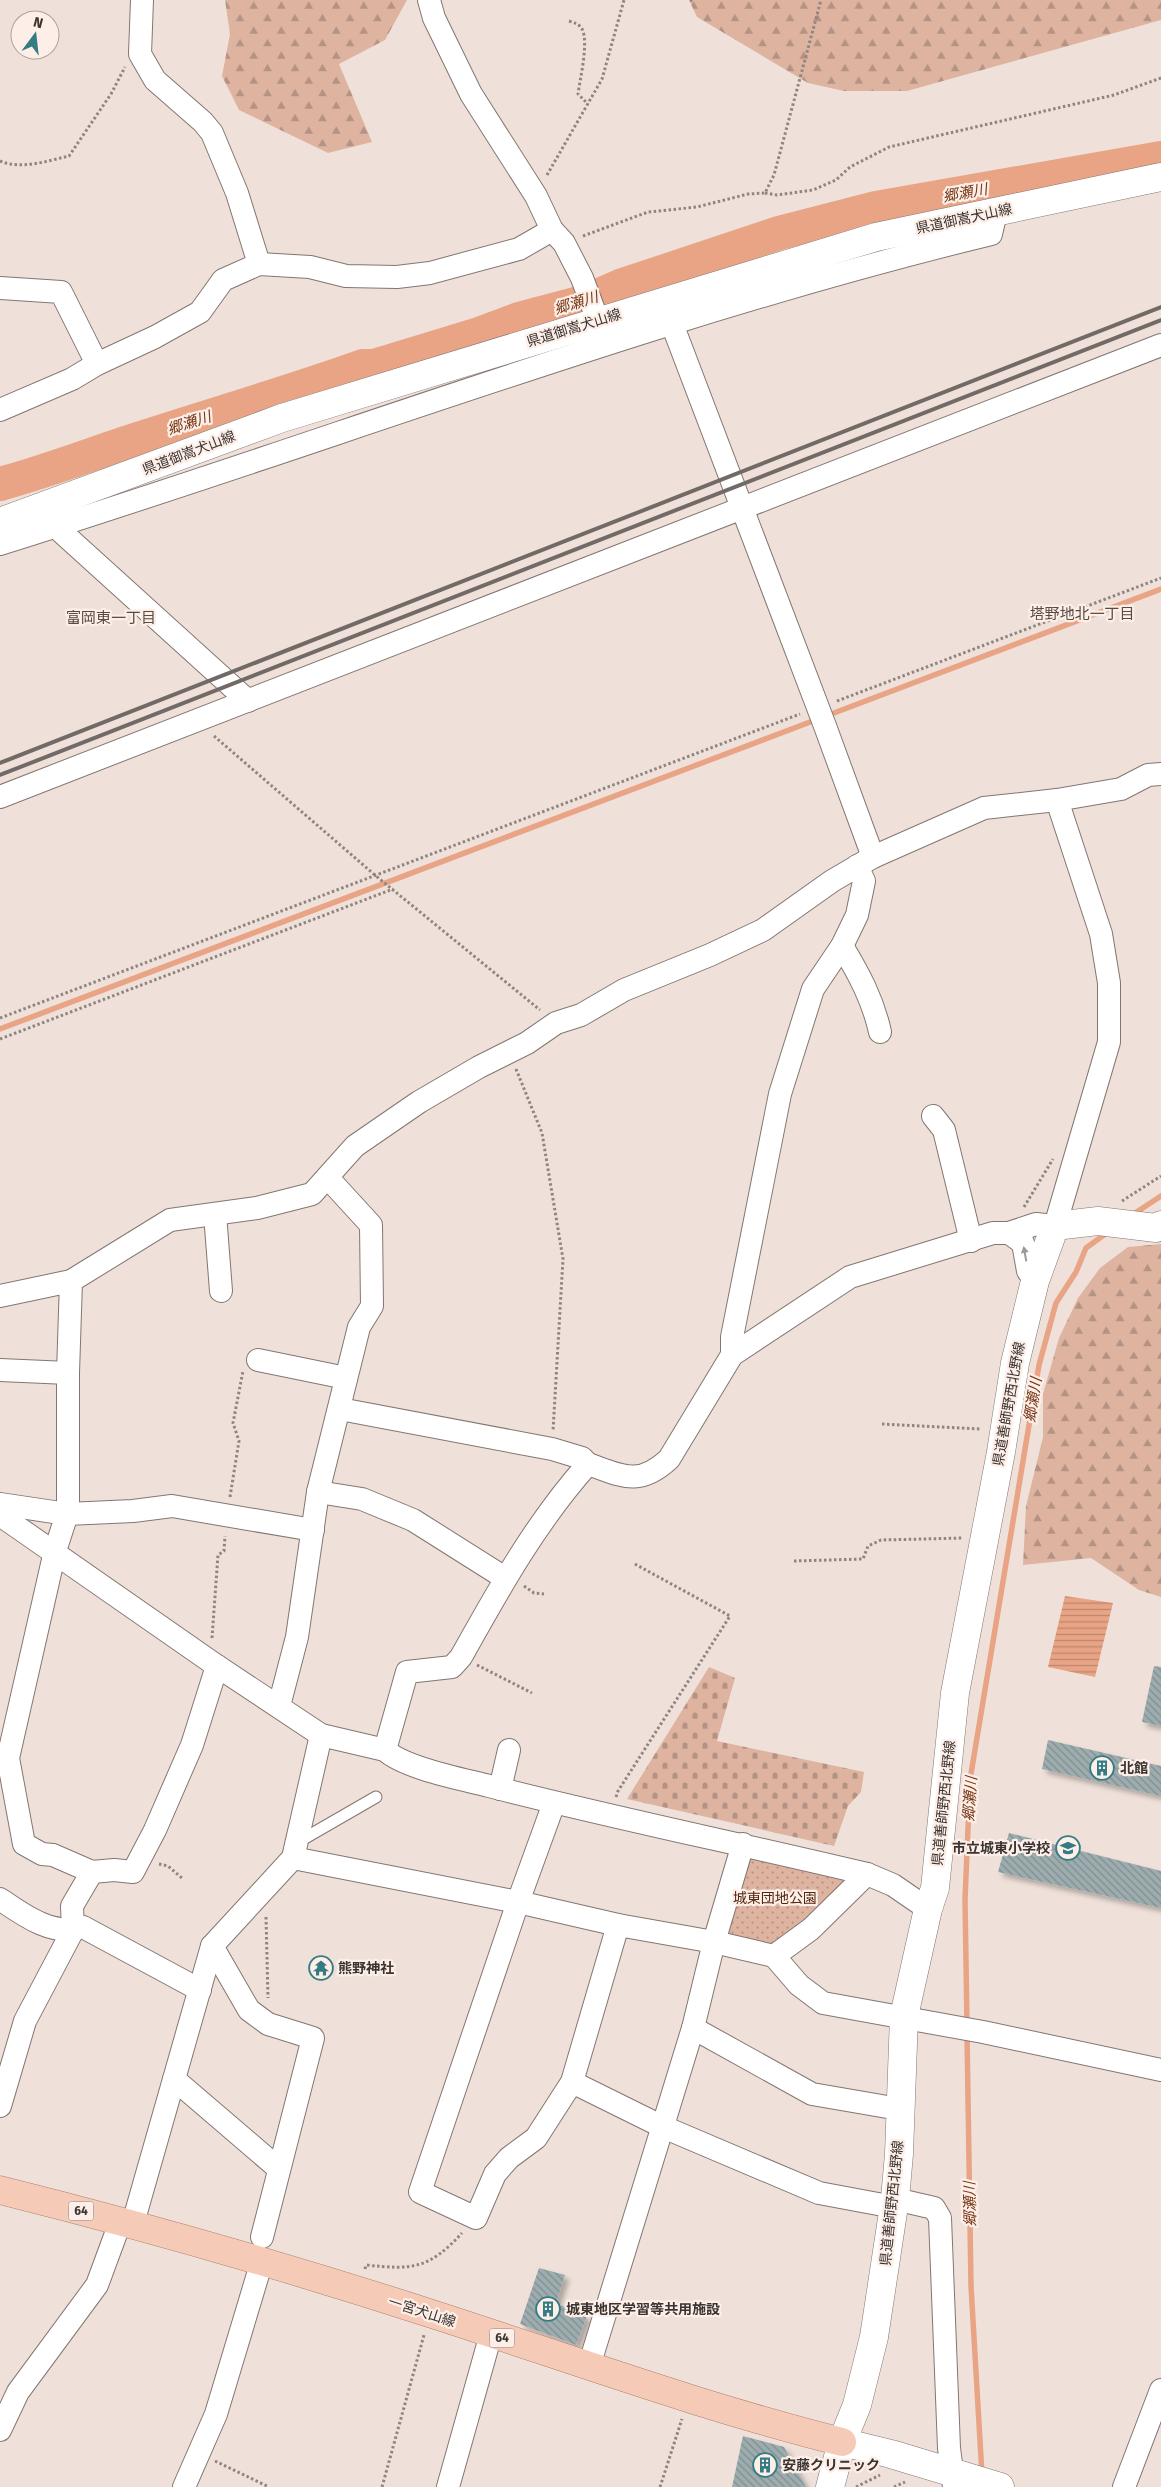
<svg xmlns="http://www.w3.org/2000/svg" width="1161" height="2487" font-family="'Fira Sans','Noto Sans JP',sans-serif">
	<style>
		.grass { fill: url(#grass-dots) }
		.forest { fill: url(#forest-firs) }
		.cemetery { fill: url(#cemetery-stones) }
		.water { fill: url(#water-rules) }
		.lines { fill: none; stroke-linecap: round; stroke-linejoin: round }
		.stream { stroke: #e8a484; stroke-width: 5.5 }
		.river { stroke: #e8a484; stroke-width: 34 }
		.building { fill: url(#building-back-hatch); filter: url(#shadow) }
		.service-casing { stroke: #837671; stroke-width: 13 }
		.minor-casing { stroke: #837671; stroke-width: 24 }
		.tertiary-casing { stroke: #837671; stroke-width: 29 }
		.secondary-casing { stroke: #837671; stroke-width: 29 }
		.primary-casing { stroke: #af7f69; stroke-width: 29 }
		.path { stroke: #8f8580; stroke-width: 3; stroke-dasharray: 2.5 2.5; stroke-linecap: butt }
		.service { stroke: #fff; stroke-width: 11 }
		.minor { stroke: #fff; stroke-width: 22 }
		.tertiary { stroke: #fff; stroke-width: 28 }
		.secondary { stroke: #fff; stroke-width: 28 }
		.primary { stroke: #f5cbb7; stroke-width: 28 }
		.rail { stroke: #726a66; stroke-width: 4 }
		.oneway { fill: #9c9998 }
		.labels { text-anchor: middle; dominant-baseline: central; stroke-width: 4.5; stroke-linejoin: round; paint-order: stroke }
		.shield { fill: #fdeee7; stroke: #746b68; stroke-width: 1 }
		.shield-label { font-size: 12px; font-weight: bold; fill: #393331 }
		.street-label { font-size: 14px; fill: #393331; stroke: #fdeee7 }
		.poi-label { font-size: 14px; font-weight: bold; fill: #393331; stroke: #fdeee7; text-anchor: start }
		.park-label { font-size: 14px; fill: #52260f; stroke: #fdeee7 }
		.water-label { font-size: 15px; font-style: italic; fill: #763716; stroke: #fdeee7 }
		.neighbourhood-label { font-size: 15px; fill: #574b45; stroke: #fdeee7 }
	</style>
	<defs>
		<pattern id="grass-dots" width="8" height="8" patternUnits="userSpaceOnUse" patternTransform="scale(1.25)"><rect width="8" height="8" fill="#deb4a1"/><path d="M2 2h.1M6 6h.1" fill="none" stroke="#b59384" stroke-width="1.8" stroke-linecap="round"/></pattern>
		<pattern id="forest-firs" width="22" height="20" patternUnits="userSpaceOnUse" patternTransform="scale(1.25)"><rect width="22" height="20" fill="#deb4a1"/><path d="M5 1l3.5 6h-7zM16 11l3.5 6h-7z" fill="#b59384"/></pattern>
		<pattern id="cemetery-stones" width="16" height="16" patternUnits="userSpaceOnUse" patternTransform="scale(1.25)"><rect width="16" height="16" fill="#deb4a1"/><path d="M2 7V4a2 2 0 0 1 4 0v3zM10 15v-3a2 2 0 0 1 4 0v3z" fill="#b59384"/></pattern>
		<pattern id="water-rules" width="6" height="5" patternUnits="userSpaceOnUse" patternTransform="scale(1.25)"><rect width="6" height="5" fill="#e8a484"/><path d="M0 2.5h6" fill="none" stroke="#bd866d"/></pattern>
		<pattern id="building-back-hatch" width="6" height="6" patternUnits="userSpaceOnUse" patternTransform="scale(1.25)"><rect width="6" height="6" fill="#9dadaf"/><path d="M-1 5l2 2M0 0l6 6M5-1l2 2" fill="none" stroke="#818d8f"/></pattern>
		<filter id="shadow"><feDropShadow dx="4.5" dy="4.5" stdDeviation="2.5" flood-color="#0004"/></filter>
	</defs>
	<rect width="100%" height="100%" fill="#efe1da"/>
	<!-- grass -->
	<path class="grass" d="M749,1854L846,1878L807,1921L772,1945L725,1935Z"/>
	<!-- forest -->
	<g class="forest">
		<path d="M225,0H407L385,40L339,64L372,142L328,153L239,110L222,76L230,34Z"/>
		<path d="M689,0H1161V20L907,91H844L808,83L697,17Z"/>
		<path d="M1161,1244V1597L1139,1590L1091,1558L1023,1565L1026,1506L1043,1437V1394L1059,1338L1078,1298L1100,1268L1128,1247Z"/>
	</g>
	<!-- cemetery -->
	<path class="cemetery" d="M709,1667L735,1678L717,1741L864,1772L861,1792L848,1806L834,1846L627,1799Z"/>
	<!-- water -->
	<path class="water" d="M1065,1596L1113,1603L1095,1677L1048,1667Z"/>
	<g class="lines">
		<!-- stream -->
		<g class="stream">
			<path d="M826,716L1161,589"/>
			<path d="M0,1029L818,719"/>
			<path d="M1132,1215L1161,1196"/>
			<path d="M967,2025L965,1900L970,1780L1039,1365L1056,1303L1076,1272L1086,1248L1108,1232"/>
			<path d="M967,2035L971,2286L982,2475"/>
		</g>
		<!-- river -->
		<path class="river" d="M0,484C48,471 94,453 141,438C215,414 290,392 363,366H374L479,334L519,319L583,302L620,286L779,233L876,208L1161,158"/>
	</g>
	<!-- building -->
	<g class="building">
		<path d="M1154,1666L1161,1667V1726L1142,1722Z"/>
		<path d="M1048,1740L1161,1766V1796L1042,1769Z"/>
		<path d="M1009,1833L1161,1871V1908L998,1872Z"/>
		<path d="M539,2268L565,2275L556,2303L587,2316L576,2345L520,2324Z"/>
		<path d="M743,2436L784,2447L806,2487H732Z"/>
	</g>
	<g class="lines">
		<!-- service casing -->
		<g class="service-casing">
			<path id="service" d="M298,1842L376,1797"/>
		</g>
		<!-- minor casing -->
		<g class="minor-casing">
			<g id="minor">
				<path d="M142,0L140,54L155,80L203,122L212,133L237,193L259,264"/>
				<path d="M429,0L434,18L471,94L536,196L552,230L564,243L582,278L598,321"/>
				<path d="M0,288L61,292L97,364L155,337L200,312L223,280L259,264L310,267L346,276L397,277L430,273L519,249L552,230"/>
				<path d="M666,308L825,726L873,857"/>
				<path d="M0,410L72,379L97,364"/>
				<path d="M46,518L248,701"/>
				<path d="M0,544C331,441 654,316 991,234L996,212"/>
				<path d="M0,797L1161,345"/>
				<path d="M842,946C859,974 873,1000 880,1032"/>
				<path d="M933,1116L944,1130L971,1241"/>
				<path d="M215,1214L221,1291"/>
				<path d="M1009,1233L1023,1243L1028,1271L1035,1281"/>
				<path d="M71,1281L68,1373V1511L55,1551L8,1758L24,1844L42,1854L53,1855L92,1872L114,1870L133,1872L155,1830L192,1745L217,1666"/>
				<path d="M0,1296L71,1281L170,1220L257,1208L312,1194L355,1146L419,1102L479,1067L527,1043L556,1023L581,1015L624,990L710,955L763,930L832,881L873,857L984,808L1057,800L1121,789L1148,775L1161,774"/>
				<path d="M732,1355V1337L780,1094L813,989L842,946L857,915L864,881L857,866"/>
				<path d="M258,1360L346,1378"/>
				<path d="M0,1370L68,1373"/>
				<path d="M340,1409L552,1449L582,1458L588,1464"/>
				<path d="M318,1492L362,1499L413,1520L505,1578"/>
				<path d="M0,1504L67,1514L133,1511L172,1506L313,1530"/>
				<path d="M0,1515L217,1666L321,1735L385,1750C404,1768 462,1779 489,1786C614,1818 741,1844 867,1874L893,1885L928,1909"/>
				<path d="M279,1706L297,1637L318,1492L359,1327L372,1306L371,1225L328,1178"/>
				<path d="M385,1750L407,1672L452,1667L461,1657C499,1589 536,1522 588,1464C622,1476 639,1487 669,1459L732,1355L850,1277L993,1233H1009L1036,1224L1055,1226L1109,1042V983L1101,934L1057,800"/>
				<path d="M500,1789L509,1750"/>
				<path d="M554,1803L518,1902L420,2192L476,2218L495,2174L509,2158L536,2138L572,2082L618,1925"/>
				<path d="M293,1858L518,1902L618,1925L714,1942L774,1956L799,1985L823,2003L983,2032L1161,2070"/>
				<path d="M0,1899C23,1915 53,1937 83,1927L200,1990"/>
				<path d="M212,1946L249,2010L268,2024L313,2038L262,2237"/>
				<path d="M774,1956L811,1929L867,1874"/>
				<path d="M693,2028L812,2094L899,2109"/>
				<path d="M174,2079L279,2169"/>
				<path d="M572,2082L661,2126L819,2193L894,2207"/>
				<path d="M0,2106L25,2021L73,1930L72,1906L92,1872"/>
				<path d="M895,2199L934,2208L940,2218L949,2448L954,2487"/>
				<path d="M133,2223L212,1946L293,1858L321,1735"/>
				<path d="M589,2366L693,2028L714,1942L743,1844"/>
				<path d="M0,2430L18,2392L97,2285L121,2220"/>
				<path d="M184,2487L216,2414L262,2261"/>
				<path d="M448,2487L491,2334"/>
				<path d="M1124,2487L1161,2390"/>
			</g>
		</g>
		<!-- tertiary casing -->
		<g class="tertiary-casing">
			<path id="tertiary" d="M842,2442L891,2454L1000,2487"/>
		</g>
		<!-- secondary casing -->
		<g class="secondary-casing">
			<g id="secondary">
				<path d="M0,522L282,418L876,237L1161,177"/>
				<path d="M830,2487L842,2442L857,2405L874,2337L895,2199L899,2154L904,2016L928,1909L935,1888L955,1693L1001,1452L1015,1363L1035,1281L1055,1226L1098,1221L1156,1228L1161,1225"/>
			</g>
		</g>
		<!-- primary casing -->
		<g class="primary-casing">
			<path id="primary" d="M0,2190C144,2226 287,2267 429,2313C566,2357 702,2407 842,2442"/>
		</g>
		<!-- path -->
		<g class="path">
			<path d="M690,0L694,1"/>
			<path d="M569,21C575,23 579,24 582,29C589,42 580,79 578,94L588,104"/>
			<path d="M0,161C21,170 47,161 69,156L111,94L125,67"/>
			<path d="M547,175L602,79L624,0"/>
			<path d="M765,193L777,195L813,190L836,180L850,167L889,147L1114,95L1161,78"/>
			<path d="M583,236L648,212L697,207L748,194L765,193L774,175L821,0"/>
			<path d="M837,701L1161,578"/>
			<path d="M214,736L376,876L540,1010"/>
			<path d="M0,1018L800,714"/>
			<path d="M0,1039L393,889"/>
			<path d="M516,1069L542,1133L563,1259L553,1431"/>
			<path d="M1122,1201L1161,1176"/>
			<path d="M1024,1207L1053,1159"/>
			<path d="M882,1424L981,1429"/>
			<path d="M230,1497L239,1441L233,1423L243,1371"/>
			<path d="M794,1561L863,1559L868,1546L881,1540L963,1538"/>
			<path d="M524,1586L534,1593L544,1594"/>
			<path d="M212,1638L218,1555L224,1551L225,1536"/>
			<path d="M477,1665L532,1693"/>
			<path d="M616,1797L618,1791L730,1616L633,1563"/>
			<path d="M159,1864L168,1866L183,1879"/>
			<path d="M266,1917L268,1998"/>
			<path d="M365,2269L366,2265C413,2270 429,2269 462,2233"/>
			<path d="M215,2461L269,2487"/>
			<path d="M382,2487L424,2335"/>
			<path d="M660,2487L682,2419"/>
			<path d="M856,2487L880,2475"/>
			<path d="M894,2487L905,2482"/>
		</g>
		<!-- service -->
		<use href="#service" class="service"/>
		<!-- minor -->
		<use href="#minor" class="minor"/>
		<!-- tertiary -->
		<use href="#tertiary" class="tertiary"/>
		<!-- secondary -->
		<use href="#secondary" class="secondary"/>
		<!-- primary -->
		<use href="#primary" class="primary"/>
		<!-- rail -->
		<g class="rail">
			<path d="M0,763L1161,307"/>
			<path d="M0,775L1161,320"/>
		</g>
	</g>
	<!-- one-way arrows -->
	<defs><path id="oneway-solid" d="M-6-.8H1V-3.2L6.5 0L1 3.2V.8H-6Z" transform="scale(1.25)"/></defs>
	<use class="oneway" href="#oneway-solid" transform="translate(1025 1254) rotate(-100)"/>
	<!-- icons -->
	<defs>
		<g id="building-ring" transform="scale(1.25)"><circle r="9.5" fill="#fdeee7" stroke="#347c84" stroke-width="1.5"/><path d="M-4-6H4V6H1V3H-1V6H-4ZM-2.5-4.3h1.7v1.8h-1.7ZM.8-4.3h1.7v1.8H.8ZM-2.5-1h1.7V.8h-1.7ZM.8-1h1.7V.8H.8Z" fill="#347c84"/></g>
		<g id="school-ring" transform="scale(1.25)"><circle r="9.5" fill="#fdeee7" stroke="#347c84" stroke-width="1.5"/><path d="M0-5L7-2L0 1L-7-2ZM-4 1L0 2.5L4 1V4Q0 6-4 4Z" fill="#347c84"/></g>
		<g id="temple-ring" transform="scale(1.25)"><circle r="9.5" fill="#fdeee7" stroke="#347c84" stroke-width="1.5"/><path d="M0-6L5-2H3V0L6.5 2.5H4V6H1.5V3h-3V6H-4V2.5H-6.5L-3 0V-2H-5Z" fill="#347c84"/></g>
	</defs>
	<g fill-rule="evenodd">
		<use href="#building-ring" x="1102" y="1768"/>
		<use href="#school-ring" x="1068" y="1848"/>
		<use href="#temple-ring" x="321" y="1968"/>
		<use href="#building-ring" x="548" y="2309"/>
		<use href="#building-ring" x="765" y="2465"/>
	</g>
	<g class="labels">
		<!-- shield labels -->
		<g class="shield">
			<rect x="68.5" y="2201.5" width="25" height="19" rx="4"/>
			<rect x="489.5" y="2328.5" width="25" height="19" rx="4"/>
		</g>
		<g class="shield-label">
			<text x="81" y="2211">64</text>
			<text x="502" y="2338">64</text>
		</g>
		<!-- street labels -->
		<g class="street-label">
			<text transform="translate(964 219) rotate(-12)">県道御嵩犬山線</text>
			<text transform="translate(574 328) rotate(-17)">県道御嵩犬山線</text>
			<text transform="translate(189 453) rotate(-21)">県道御嵩犬山線</text>
			<text transform="translate(1009 1404) rotate(-80)">県道善師野西北野線</text>
			<text transform="translate(944 1803) rotate(-84)">県道善師野西北野線</text>
			<text transform="translate(892 2203) rotate(-84)">県道善師野西北野線</text>
			<text transform="translate(422 2312) rotate(18)">一宮犬山線</text>
		</g>
		<!-- poi labels -->
		<g class="poi-label">
			<text x="1120" y="1768">北館</text>
			<text x="1050" y="1848" text-anchor="end">市立城東小学校</text>
			<text x="338" y="1968">熊野神社</text>
			<text x="566" y="2309">城東地区学習等共用施設</text>
			<text x="782" y="2465">安藤クリニック</text>
		</g>
		<!-- park labels -->
		<g class="park-label">
			<text x="775" y="1898">城東団地公園</text>
		</g>
		<!-- water labels -->
		<g class="water-label">
			<text transform="translate(965 193) rotate(-10)">郷瀬川</text>
			<text transform="translate(576 303) rotate(-17)">郷瀬川</text>
			<text transform="translate(189 423) rotate(-18)">郷瀬川</text>
			<text transform="translate(1033 1400) rotate(-81)">郷瀬川</text>
			<text transform="translate(970 1799) rotate(-86)">郷瀬川</text>
			<text transform="translate(970 2204) rotate(-91)">郷瀬川</text>
		</g>
		<!-- neighbourhood labels -->
		<g class="neighbourhood-label">
			<text x="1082" y="614">塔野地北一丁目</text>
			<text x="111" y="618">富岡東一丁目</text>
		</g>
	</g>
	<!-- north arrow -->
	<g transform="translate(35 35) rotate(15)"><circle r="24" fill="#fdeee7" stroke="#afa39e"/>
	<path d="M0-4L9 19L0 12L-9 19Z" fill="#347c84"/>
	<text y="-8" font-size="14" font-weight="bold" text-anchor="middle" fill="#393331">N</text>
	</g>
</svg>
